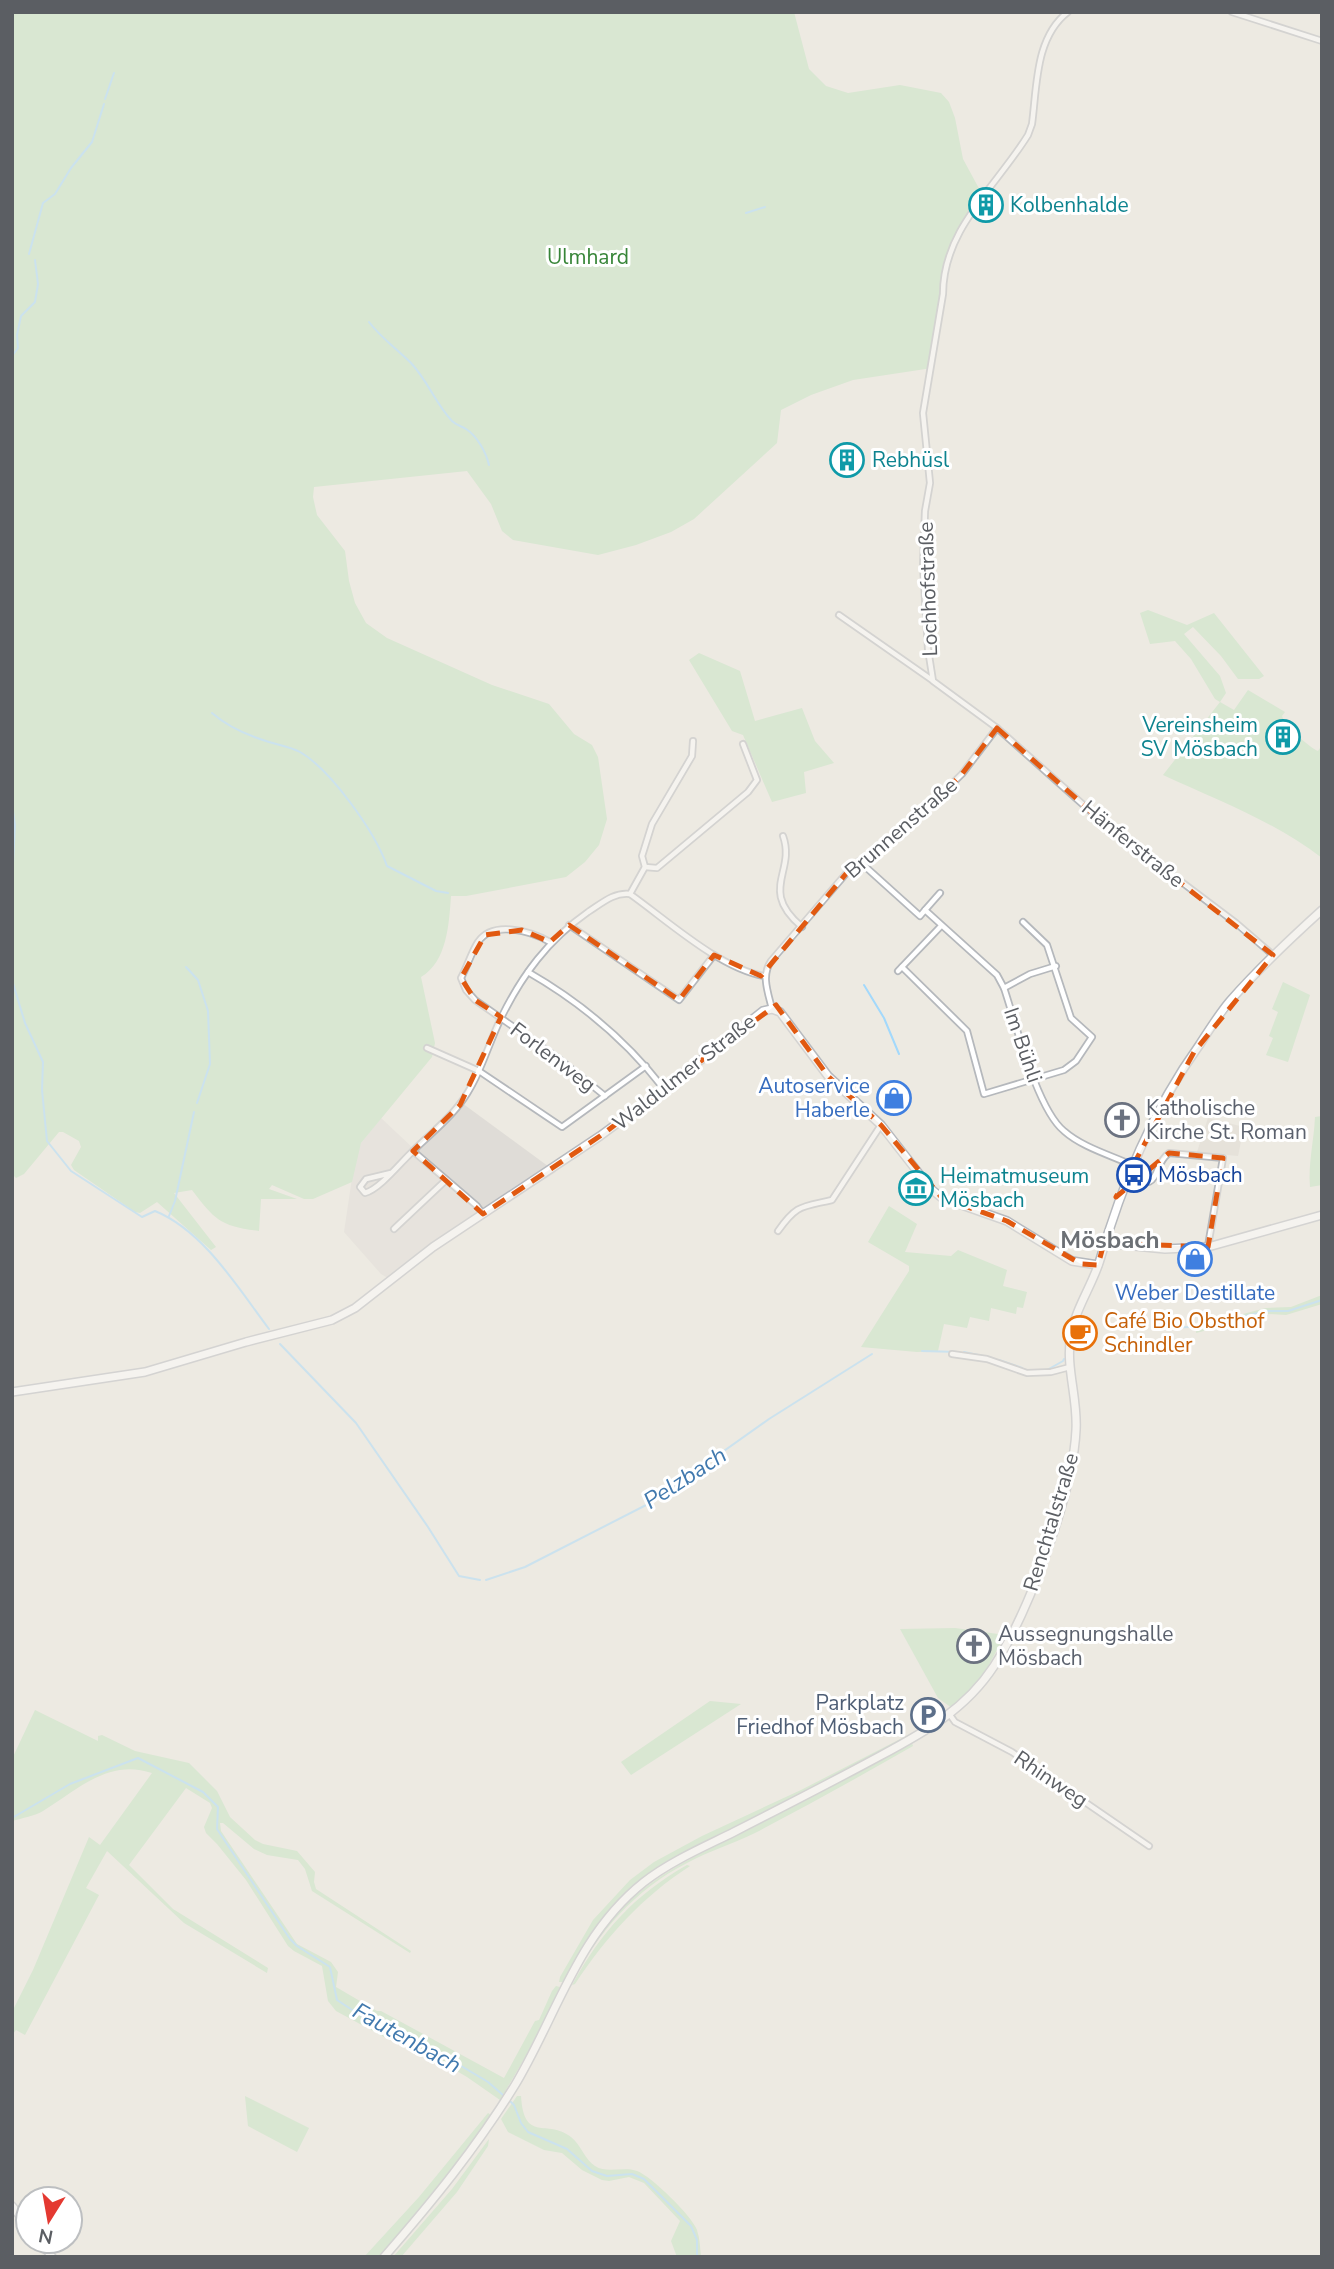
<svg xmlns="http://www.w3.org/2000/svg" width="1334" height="2269" font-family="'Nunito Sans',sans-serif">
	<style>
		.industrial { fill: #dfdcd7 }
		.education { fill: #ddd9d0 }
		.green { fill: #c0e4bf }
		.lines { fill: none; stroke-linecap: round; stroke-linejoin: round }
		.stream { stroke: #a3d9fc; stroke-width: 2 }
		.street-casing { stroke: #b5b8bc; stroke-width: 8 }
		.secondary-casing { stroke: #b6b9be; stroke-width: 10 }
		.street { stroke: #fff; stroke-width: 4.5 }
		.secondary { stroke: #fff; stroke-width: 7 }
		.marked { fill: none; stroke: #e15910; stroke-width: 5; stroke-dasharray: 14 9; stroke-linejoin: round }
		.labels { text-anchor: middle; dominant-baseline: central; stroke-width: 6; stroke-linejoin: round; paint-order: stroke }
		.culture-label { font-size: 21px; fill: #0d838f; stroke: #fff; text-anchor: start }
		.park-label { font-size: 21px; fill: #378538; stroke: #fff }
		.street-label { font-size: 21px; fill: #5b5e63; stroke: #fff }
		.shop-label { font-size: 21px; fill: #366cbe; stroke: #fff; text-anchor: end }
		.worship-label { font-size: 21px; fill: #5b616d; stroke: #fff; text-anchor: start }
		.transit-label { font-size: 21px; fill: #164399; stroke: #fff; text-anchor: start }
		.food-label { font-size: 21px; fill: #c56008; stroke: #fff; text-anchor: start }
		.service-label { font-size: 21px; fill: #4e5e75; stroke: #fff; text-anchor: end }
		.water-label { font-size: 23px; font-style: italic; fill: #4179ae; stroke: #fff }
		.quarter-label { font-size: 24px; font-weight: bold; fill: #6c7075; stroke: #fff }
	</style>
	<rect width="100%" height="100%" fill="#edeae2"/>
	<!-- industrial -->
	<path class="industrial" d="M462,1103L556,1172L435,1248L393,1281L381,1274L344,1232L354,1165L361,1143L381,1118L414,1149Z"/>
	<!-- education -->
	<path class="education" d="M1208,1118L1244,1127L1238,1156L1197,1152Z"/>
	<!-- green -->
	<g class="green">
		<path d="M12,12H794L809,69L826,86L848,93L900,85L941,93L949,102L955,118L963,159L982,194L960,226L946,280L943,311L932,368L853,380L811,395L781,410L777,443L694,519L671,532L636,545L598,555L513,540L502,531L491,504L467,471L314,487L313,497L317,515L345,551L349,581L355,603L366,623L387,638L492,685L549,704L574,734L592,745L598,757L607,819L599,845L585,862L566,877L466,896H451C449,924 447,962 421,977L435,1043L432,1057L361,1143L352,1182L313,1199H304L272,1185L269,1189L297,1199H261L259,1231C220,1226 215,1220 192,1190L174,1193L216,1247L211,1250L157,1202L140,1213L135,1212L74,1170L71,1165L81,1147L79,1141L63,1132H59L24,1174L16,1178L12,1174Z"/>
		<path d="M1148,610L1187,625L1214,613L1264,676L1259,679H1238L1221,656L1193,627L1184,634L1220,676L1226,693L1220,702L1234,710L1248,690L1285,712L1282,716C1284,725 1310,748 1318,751L1322,745V858C1274,821 1217,800 1163,775L1220,702L1215,699L1191,659L1175,641L1150,644L1140,613Z"/>
		<path d="M699,653L740,671L755,721L802,708L815,741L834,763L804,772L806,793L772,802L743,735L732,731L689,660Z"/>
		<path d="M1283,982L1310,995L1288,1062L1266,1055L1273,1038L1269,1036L1278,1012L1272,1009Z"/>
		<path d="M1322,1116V1185L1310,1187C1308,1163 1314,1141 1315,1117Z"/>
		<path d="M889,1206L917,1224L905,1252L951,1256L958,1250L1007,1270L1003,1286L1027,1292L1023,1308L1017,1307L1016,1314L991,1308L989,1321L970,1317L967,1328L944,1324L938,1351L917,1352L861,1347L909,1271V1266L868,1242Z"/>
		<path d="M1322,1295V1304L1286,1315L1269,1314L1196,1333L1197,1326L1266,1308L1291,1307Z"/>
		<path d="M955,1628L1005,1635L984,1674L952,1708L938,1698L900,1629Z"/>
		<path d="M710,1701L741,1704L631,1775L621,1762Z"/>
		<path d="M35,1710L98,1741V1736L102,1735L135,1751L189,1763L217,1791L230,1817L255,1840L263,1844L297,1851L315,1872L314,1882L316,1889L411,1951L410,1953L312,1891L305,1869L298,1860L267,1855L254,1849L223,1823H220L221,1831L297,1944L331,1962L338,1972L336,1987L377,2011H381L504,2078L535,2021L539,2020L552,1991L556,1986L560,1987L530,2049L500,2100L467,2077L419,2049L384,2037L336,2011L328,2001L322,1966L294,1951L288,1946L246,1880L217,1844L206,1833L204,1827L212,1808L210,1803L186,1788L129,1865L173,1909L268,1968L267,1973L184,1923L107,1851L86,1888L99,1895L25,2035L16,2030L12,2035V2012L33,1970L89,1837L100,1845L152,1773C109,1758 77,1790 43,1811C35,1816 22,1818 12,1821V1759Z"/>
		<path d="M908,1735L834,1779L684,1853L611,1910L588,1938L563,1982H559L560,1977L593,1920L630,1880L654,1862L702,1836L801,1790Z"/>
		<path d="M912,1743L913,1746C861,1776 808,1805 755,1833C732,1844 709,1851 687,1863C634,1890 599,1932 571,1983C619,1886 671,1869 761,1823C812,1797 862,1770 912,1743Z"/>
		<path d="M687,1865L690,1866C642,1897 606,1937 575,1984L572,1985C602,1931 633,1896 687,1865Z"/>
		<path d="M245,2096L309,2128L297,2152L248,2126Z"/>
		<path d="M517,2096H521C524,2144 547,2118 571,2137C581,2145 585,2160 595,2166C607,2174 623,2166 637,2171C651,2176 692,2216 697,2230C700,2239 700,2248 701,2257H677L671,2241L680,2221L644,2183L629,2177L609,2181L602,2180L582,2170L562,2153L544,2150L508,2132L501,2119Z"/>
		<path d="M488,2113L491,2115L446,2179L388,2247L379,2257H364L419,2197Z"/>
		<path d="M489,2139L488,2146L457,2192L401,2257H393L452,2189Z"/>
	</g>
	<g class="lines">
		<!-- stream -->
		<g class="stream">
			<path d="M105,99L114,73"/>
			<path d="M746,213L765,207"/>
			<path d="M29,254L43,203L55,194L71,168L92,142L104,104"/>
			<path d="M369,322C381,338 397,349 411,363C428,381 435,403 452,421C456,425 461,426 466,429C477,436 486,452 489,465"/>
			<path d="M12,356L18,348L17,335L21,316L35,302L38,284L35,260"/>
			<path d="M212,713C228,727 249,736 269,742C279,745 291,747 300,752C331,770 375,832 387,866L436,891L448,893"/>
			<path d="M12,805L15,825L12,882"/>
			<path d="M186,967L198,980L208,1011L210,1064L197,1103"/>
			<path d="M12,980L25,1023L43,1062L42,1090L47,1141L71,1171L142,1217L155,1211C204,1231 238,1288 269,1329"/>
			<path d="M864,985L884,1018L899,1054"/>
			<path d="M169,1216L175,1201L194,1112"/>
			<path d="M1199,1327L1267,1311H1288L1322,1300"/>
			<path d="M1153,1328L1191,1327"/>
			<path d="M280,1344L356,1423L428,1527L459,1576L480,1580"/>
			<path d="M922,1351L958,1352"/>
			<path d="M964,1352L992,1358"/>
			<path d="M999,1360L1022,1368"/>
			<path d="M1028,1370H1047L1063,1361L1064,1359"/>
			<path d="M486,1580L525,1567L652,1502L769,1419L872,1354"/>
			<path d="M12,1818L70,1784L138,1758L203,1792L218,1807L217,1829L290,1939L297,1946L330,1967L337,2000L369,2021L426,2045L488,2082L503,2095"/>
			<path d="M510,2101L514,2105L521,2123L528,2132L567,2149L592,2171L607,2176L632,2174L644,2179L691,2226L697,2240V2257"/>
		</g>
		<!-- street casing -->
		<g class="street-casing">
			<g id="street">
				<path d="M1068,12C1035,37 1037,87 1032,124L1028,135C996,187 943,229 943,294L923,413L930,483L925,511L923,566L928,649L933,681L997,728L1106,825L1236,923L1273,955"/>
				<path d="M1232,12L1322,41"/>
				<path d="M839,615L932,680"/>
				<path d="M783,836C796,872 758,890 802,927"/>
				<path d="M859,861L920,916L925,910L997,975L1004,988C1016,1024 1037,1109 1064,1131C1082,1147 1110,1155 1132,1165"/>
				<path d="M645,867L657,868L748,792L757,780L743,744"/>
				<path d="M630,894L645,867L642,856L652,824L692,756L693,741"/>
				<path d="M925,910L940,893"/>
				<path d="M569,925L679,1000L714,955"/>
				<path d="M550,942C531,931 493,920 478,942C471,953 467,967 461,978L466,990L475,1000L558,1058L605,1096"/>
				<path d="M902,967L967,1031L984,1094L1064,1070L1076,1061L1092,1037L1071,1018L1047,945L1023,922"/>
				<path d="M898,971L941,926"/>
				<path d="M528,972C582,1003 626,1040 664,1089"/>
				<path d="M1004,988L1030,974L1056,966"/>
				<path d="M772,1009C768,992 761,976 771,961L850,869L915,820L962,774L997,728"/>
				<path d="M427,1048L479,1071L562,1127L646,1066"/>
				<path d="M391,1173L366,1179L360,1187L365,1193C380,1189 401,1162 413,1151"/>
				<path d="M1126,1180C1164,1192 1150,1167 1169,1153L1223,1158L1208,1246"/>
				<path d="M482,1213L477,1206L413,1151C428,1136 446,1122 459,1105C479,1080 487,1047 501,1018C522,975 548,940 588,912C602,903 614,892 630,894C668,921 719,968 764,976"/>
				<path d="M394,1229L446,1180"/>
				<path d="M778,1231C797,1204 802,1207 832,1200L881,1125"/>
				<path d="M952,1354L987,1359L1027,1373L1051,1372L1070,1367"/>
				<path d="M950,1715L955,1722L1012,1752L1149,1846"/>
			</g>
		</g>
		<!-- secondary casing -->
		<g class="secondary-casing">
			<g id="secondary">
				<path d="M1104,1243L1165,1249L1208,1247L1322,1215"/>
				<path d="M12,1392L145,1372L246,1342L332,1320L355,1308L433,1247L600,1136L664,1089L763,1011L772,1009L780,1012L828,1076L881,1125L931,1189L942,1198L1007,1221L1072,1261L1098,1265"/>
				<path d="M12,2206L28,2226"/>
				<path d="M40,2241L52,2257"/>
				<path d="M384,2257C432,2202 477,2147 515,2085C557,2015 577,1935 644,1882C671,1861 704,1847 734,1832C783,1807 832,1782 880,1756C925,1732 966,1709 994,1666C1029,1611 1073,1494 1076,1430C1078,1398 1065,1366 1071,1335C1075,1310 1091,1287 1099,1263C1122,1184 1152,1111 1200,1044C1209,1030 1219,1014 1230,1001C1258,969 1290,939 1322,910"/>
			</g>
		</g>
		<!-- street -->
		<use href="#street" class="street"/>
		<!-- secondary -->
		<use href="#secondary" class="secondary"/>
	</g>
	<!-- marked area -->
	<path d="M0 0H1334V2269H0ZM997,728L1106,825L1273,955L1194,1052L1116,1197L1169,1153L1223,1158L1208,1247L1104,1243L1098,1265L1081,1264L1007,1221L942,1198L881,1125L828,1076L776,1005L600,1136L483,1214L413,1151L460,1105L501,1017L475,1000L461,978L485,935L522,930L550,942L569,925L679,1000L714,955L761,976L850,869L915,820L962,774Z" fill="#edeae2" fill-opacity=".55" fill-rule="evenodd"/>
	<path class="marked" d="M997,728L1106,825L1273,955L1194,1052L1116,1197L1169,1153L1223,1158L1208,1247L1104,1243L1098,1265L1081,1264L1007,1221L942,1198L881,1125L828,1076L776,1005L600,1136L483,1214L413,1151L460,1105L501,1017L475,1000L461,978L485,935L522,930L550,942L569,925L679,1000L714,955L761,976L850,869L915,820L962,774Z"/>
	<!-- icons -->
	<defs>
		<g id="building-ring" transform="scale(1.75)"><circle r="9.5" fill="#fff" stroke="#0f9aa8" stroke-width="1.5"/><path d="M-4-6H4V6H1V3H-1V6H-4ZM-2.5-4.3h1.7v1.8h-1.7ZM.8-4.3h1.7v1.8H.8ZM-2.5-1h1.7V.8h-1.7ZM.8-1h1.7V.8H.8Z" fill="#0f9aa8"/></g>
		<g id="shop-ring" transform="scale(1.75)"><circle r="9.5" fill="#fff" stroke="#3f7fe0" stroke-width="1.5"/><path d="M-5-2.5h2.3a2.7 3.5 0 0 1 5.4 0H5L5.5 6h-11ZM-1.5-2.5h3a1.5 2.3 0 0 0-3 0Z" fill="#3f7fe0"/></g>
		<g id="church-ring" transform="scale(1.75)"><circle r="9.5" fill="#fff" stroke="#6b7280" stroke-width="1.5"/><path d="M-1.2-6h2.4v3.5h3.3v2.4h-3.3V6h-2.4V-.1h-3.3v-2.4h3.3Z" fill="#6b7280"/></g>
		<g id="bus-ring" transform="scale(1.75)"><circle r="9.5" fill="#fff" stroke="#1a4fb4" stroke-width="1.5"/><path d="M-5-6H5V4H4V6H2V4H-2V6H-4V4H-5ZM-3.5-4V0h7V-4ZM-3.5 1.2v1.5H-2V1.2ZM2 1.2v1.5H3.5V1.2Z" fill="#1a4fb4"/></g>
		<g id="museum-ring" transform="scale(1.75)"><circle r="9.5" fill="#fff" stroke="#0f9aa8" stroke-width="1.5"/><path d="M0-6L6-3V-2H-6V-3ZM-5-1h2V3h-2ZM-1-1h2V3h-2ZM3-1h2V3H3ZM-6 4H6V6H-6Z" fill="#0f9aa8"/></g>
		<g id="cafe-ring" transform="scale(1.75)"><circle r="9.5" fill="#fff" stroke="#e8710a" stroke-width="1.5"/><path d="M-5.5-4.5H6V0H3Q3 3.5 0 3.5H-2.5Q-5.5 3.5-5.5 0ZM3-3.2v2h1.7v-2ZM-6 4.5H4V6H-6Z" fill="#e8710a"/></g>
		<g id="parking-ring" transform="scale(1.75)"><circle r="9.5" fill="#fff" stroke="#5c6f8a" stroke-width="1.5"/><path d="M-3.5-5.5H1a3.5 3.5 0 0 1 0 7H-1V5.5H-3.5ZM-1-3.4V-.6H.8a1.4 1.4 0 0 0 0-2.8Z" fill="#5c6f8a"/></g>
	</defs>
	<g fill-rule="evenodd">
		<use href="#building-ring" x="986" y="205"/>
		<use href="#building-ring" x="847" y="460"/>
		<use href="#building-ring" x="1283" y="737"/>
		<use href="#shop-ring" x="894" y="1098"/>
		<use href="#church-ring" x="1122" y="1120"/>
		<use href="#bus-ring" x="1134" y="1175"/>
		<use href="#museum-ring" x="916" y="1188"/>
		<use href="#shop-ring" x="1195" y="1259"/>
		<use href="#cafe-ring" x="1080" y="1333"/>
		<use href="#church-ring" x="974" y="1646"/>
		<use href="#parking-ring" x="928" y="1715"/>
	</g>
	<g class="labels">
		<!-- culture labels -->
		<g class="culture-label">
			<text x="1010" y="205">Kolbenhalde</text>
			<text x="872" y="460">Rebhüsl</text>
			<text x="1258" y="725" text-anchor="end">Vereinsheim<tspan x="1258" dy="24">SV Mösbach</tspan></text>
			<text x="940" y="1176">Heimatmuseum<tspan x="940" dy="24">Mösbach</tspan></text>
		</g>
		<!-- park labels -->
		<g class="park-label">
			<text x="588" y="257">Ulmhard</text>
		</g>
		<!-- street labels -->
		<g class="street-label">
			<text transform="translate(928 589) rotate(-92)">Lochhofstraße</text>
			<text transform="translate(901 828) rotate(-41)">Brunnenstraße</text>
			<text transform="translate(1133 844) rotate(39)">Hänferstraße</text>
			<text transform="translate(1023 1045) rotate(71)">Im Bühli</text>
			<text transform="translate(553 1057) rotate(37)">Forlenweg</text>
			<text transform="translate(684 1072) rotate(-38)">Waldulmer Straße</text>
			<text transform="translate(1051 1522) rotate(-73)">Renchtalstraße</text>
			<text transform="translate(1051 1779) rotate(34)">Rhinweg</text>
		</g>
		<!-- shop labels -->
		<g class="shop-label">
			<text x="870" y="1086">Autoservice<tspan x="870" dy="24">Haberle</tspan></text>
			<text x="1195" y="1293" text-anchor="middle">Weber Destillate</text>
		</g>
		<!-- worship labels -->
		<g class="worship-label">
			<text x="1146" y="1108">Katholische<tspan x="1146" dy="24">Kirche St. Roman</tspan></text>
			<text x="998" y="1634">Aussegnungshalle<tspan x="998" dy="24">Mösbach</tspan></text>
		</g>
		<!-- transit labels -->
		<g class="transit-label">
			<text x="1158" y="1175">Mösbach</text>
		</g>
		<!-- food labels -->
		<g class="food-label">
			<text x="1104" y="1321">Café Bio Obsthof<tspan x="1104" dy="24">Schindler</tspan></text>
		</g>
		<!-- service labels -->
		<g class="service-label">
			<text x="904" y="1703">Parkplatz<tspan x="904" dy="24">Friedhof Mösbach</tspan></text>
		</g>
		<!-- water labels -->
		<g class="water-label">
			<text transform="translate(685 1478) rotate(-33)">Pelzbach</text>
			<text transform="translate(407 2038) rotate(29)">Fautenbach</text>
		</g>
		<!-- quarter labels -->
		<g class="quarter-label">
			<text x="1110" y="1240">Mösbach</text>
		</g>
	</g>
	<!-- border -->
	<rect width="1334" height="2269" fill="none" stroke="#5b5e63" stroke-width="28"/>
	<!-- north arrow -->
	<g transform="translate(49 2220) rotate(191)"><circle r="33" fill="#ffffff" stroke="#bdbfc1" stroke-width="2"/>
	<path d="M0-5L12 26L0 18L-12 26Z" fill="#e43931"/>
	<text y="-10" font-size="19" font-weight="bold" text-anchor="middle" fill="#5b5e63">N</text>
	</g>
</svg>
